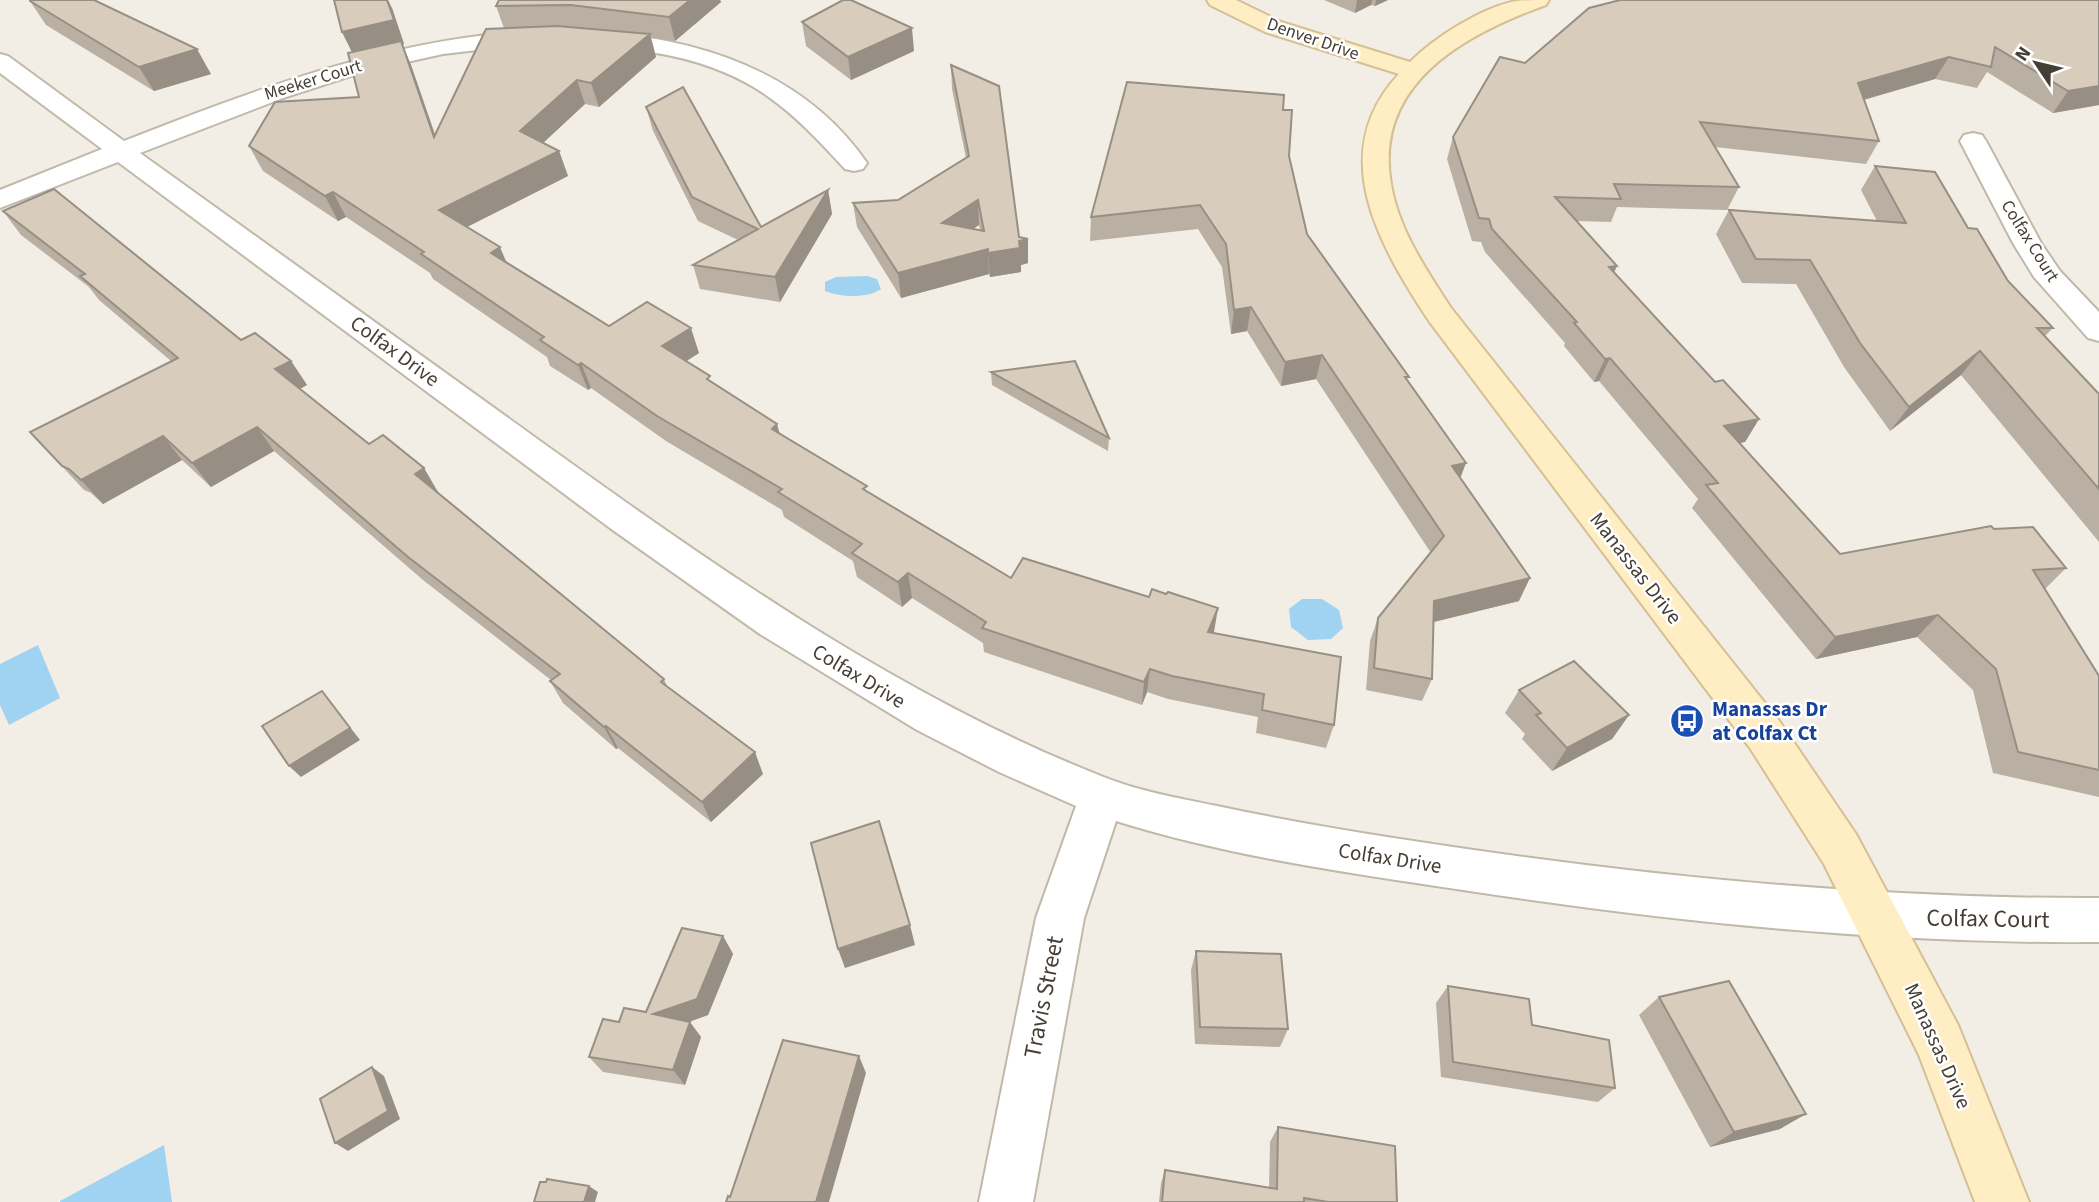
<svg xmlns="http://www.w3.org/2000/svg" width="2099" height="1202" font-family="'Source Sans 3',sans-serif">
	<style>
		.water { fill: #a0d3f1 }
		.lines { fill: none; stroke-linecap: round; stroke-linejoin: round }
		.street-casing { stroke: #c1b8aa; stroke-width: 4 }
		.secondary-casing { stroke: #d4c094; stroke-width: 4 }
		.street { fill: #fff; fill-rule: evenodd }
		.secondary { fill: #ffeec3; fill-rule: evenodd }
		.wall { fill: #baafa3; fill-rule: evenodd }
		.shaded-wall { fill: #978f84 }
		.building { fill: #d8ccbd; stroke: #978f84; stroke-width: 2; fill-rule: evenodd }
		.labels { text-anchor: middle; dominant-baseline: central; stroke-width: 5; stroke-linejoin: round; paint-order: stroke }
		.far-street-label { font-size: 18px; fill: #453e34; stroke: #fff }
		.street-label { font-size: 21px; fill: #453e34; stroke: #fff }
		.transit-label { font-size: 21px; font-weight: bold; fill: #164399; stroke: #fff; text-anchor: start }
		.near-street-label { font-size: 24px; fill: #453e34; stroke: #fff }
	</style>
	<rect width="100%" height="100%" fill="#f3eee5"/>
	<!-- water -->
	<g class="water">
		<path d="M867,276L877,279L881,289C867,299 840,297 825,291V282L836,277Z"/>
		<path d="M1302,599H1322L1339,610L1343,628L1331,639L1308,640L1291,627L1289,609Z"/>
		<path d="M38,645L60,698L9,725L0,705V664Z"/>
		<path d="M164,1145L172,1202H60V1201Z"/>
	</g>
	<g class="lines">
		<!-- street casing -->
		<g class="street-casing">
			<g id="street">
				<path d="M530,31L538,33L542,38L538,43L443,54L366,71L283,98L140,153C272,248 404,343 536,438C714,566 896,695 1101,776C1138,791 1178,798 1217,806C1273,818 1330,828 1387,837C1623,874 1860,899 2099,898V942C1885,944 1674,922 1463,890C1347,873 1228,856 1116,821L1084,918L1033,1202H979L1036,918L1076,806L999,772L917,730L760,634L610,528L118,162L0,208V190L102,149L0,73V54L8,56L124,141C256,89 387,40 530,31Z"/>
				<path d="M600,32C704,40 805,73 867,163L863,169L854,171L845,169C790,109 754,74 672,56C646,50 618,50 592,44L588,39L592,34Z"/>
				<path d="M1973,133L1982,135L1986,141L2041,243L2060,271L2099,312V341L2088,338L2034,277L2013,243L1960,141L1964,135Z"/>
			</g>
		</g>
		<!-- secondary casing -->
		<g class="secondary-casing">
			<path id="secondary" d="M1207,0H1236L1281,22L1410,62C1435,37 1481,8 1516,1C1526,0 1539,0 1549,0L1546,5C1466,34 1373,83 1391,184C1398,229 1427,271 1451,308L1780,722L1856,834L1958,1025L2029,1202H1975L1919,1055L1824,864L1750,748L1429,321C1379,245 1325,153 1399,74L1265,32L1210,5Z"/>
		</g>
		<!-- street -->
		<use href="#street" class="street"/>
		<!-- secondary -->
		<use href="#secondary" class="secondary"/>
	</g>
	<!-- wall -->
	<g class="wall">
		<path d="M499,0H720L721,2L675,41L651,38L656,57L599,107L585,104L543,143L559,151L568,176L467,227L507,262L609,326L699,353L686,361L712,382L780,434L868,492L1011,578L1214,633L1334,725L1326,748L1256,733L1258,717L1168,699L1147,692L1142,705L984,652L983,643L912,598L902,607L857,577L853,561L784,517L782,510L666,441L591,388L588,390L550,366L547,357L433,279L430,273L346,217L338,221L263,171L249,146L359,97L352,52L342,32L392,8L404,44H402L411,65L435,134L504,28L496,6Z"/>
		<path d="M1324,0H1388L1375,6L1371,5L1355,13Z"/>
		<path d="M2099,0V105L2053,113L1987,72L1977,88L1935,79L1864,100L1879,141L1866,164L1715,147L1739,187L1727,210L1617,207L1611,222L1577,221L1617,266L1614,272L1715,382L1759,419L1745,442L1739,443L1840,554L1994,529L2066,568L2045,589L2099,676V797L1993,773L1973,690L1917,637L1816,659L1692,508L1698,499L1599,381L1594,382L1564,346L1565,343L1485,252L1481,242L1472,241L1447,159L1453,137L1525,63Z"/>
		<path d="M30,1L211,74L154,91L46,25Z"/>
		<path d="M802,22L914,51L851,80L806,46Z"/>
		<path d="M951,65L1019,237L1028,263L1021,265V272L990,277L989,274L901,298L857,227L853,203L898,200L966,158L952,89ZM979,225L980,230L973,229Z"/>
		<path d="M646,107L761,227L828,190L832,214L780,302L700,289L693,265L738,240L698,221L653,131Z"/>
		<path d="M1283,110L1289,156L1307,234L1408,381L1460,478L1519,601L1434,622L1432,679L1422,701L1366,690L1370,641L1378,618L1431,553L1316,379L1281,386L1247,331L1231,334L1222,267L1198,229L1090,241L1091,217Z"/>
		<path d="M1875,166L1968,228L2008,281L2053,328L2045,336L2099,394V542L1961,375L1890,431L1844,367L1796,284L1742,283L1716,234L1729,210L1877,221L1861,190Z"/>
		<path d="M3,211L241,340L291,361L307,385L299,389L369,444L424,468L438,493L664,679L668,688L763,774L711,822L618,748L616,749L563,703L550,681L551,680L423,580L274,451L211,487L182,460L103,504L91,493L84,490L30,432L171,361L99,300L89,287L21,235Z"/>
		<path d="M991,372L1109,438L1108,451L992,385Z"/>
		<path d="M1519,690L1629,715L1612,739L1552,771L1522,739L1525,734L1505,713Z"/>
		<path d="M723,936L733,954L708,1015L689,1022L701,1037L685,1085L603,1072L589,1057L619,1022L646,1012Z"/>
		<path d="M1196,951L1288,1029L1280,1047L1195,1044L1191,970Z"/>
		<path d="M1448,986L1532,1025L1615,1088L1598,1102L1441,1077L1436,1003Z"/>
		<path d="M1659,997L1780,1129L1710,1147L1639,1015Z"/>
		<path d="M1278,1127L1397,1202H1159L1161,1183L1165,1170L1269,1187L1270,1142Z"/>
	</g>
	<!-- shaded-wall -->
	<g class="shaded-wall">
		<path d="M387,0H388L392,8L404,44H402L411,65L444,162L354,56L342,32Z"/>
		<path d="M690,0H720L721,2L675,41L669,17Z"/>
		<path d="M1357,0H1372L1371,5L1355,13Z"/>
		<path d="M1376,0H1388L1375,6Z"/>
		<path d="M912,28L914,51L851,80L848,57Z"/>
		<path d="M650,34L656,57L599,107L591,83Z"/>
		<path d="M197,49L211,74L154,91L139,67Z"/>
		<path d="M1949,57L1935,79L1845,105L1858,83Z"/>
		<path d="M577,80L585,104L529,156L520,131Z"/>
		<path d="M2099,86V105L2053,113L2068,91Z"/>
		<path d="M559,151L568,176L451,235L439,210Z"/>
		<path d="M828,190L832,214L780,302L775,277Z"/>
		<path d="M333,192L346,217L338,221L325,196Z"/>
		<path d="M978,200L979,225L944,248L942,223Z"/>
		<path d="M1028,239V263L1021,265V272L990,277L988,253Z"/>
		<path d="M500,247L511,273L491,253Z"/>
		<path d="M988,249L989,274L901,298L898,273Z"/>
		<path d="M1617,266L1606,289L1609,267Z"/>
		<path d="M1251,307L1247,331L1231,334L1234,310Z"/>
		<path d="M691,328L699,353L671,371L662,346Z"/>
		<path d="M1980,351L1961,375L1890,431L1909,407Z"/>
		<path d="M1322,355L1316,379L1281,386L1285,362Z"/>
		<path d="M1610,358L1599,381L1594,382L1605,359Z"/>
		<path d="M291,361L307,385L291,394L275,369Z"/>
		<path d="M581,363L591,388L588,390L578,365Z"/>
		<path d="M1759,419L1745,442L1710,449L1724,426Z"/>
		<path d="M777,424L784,449L772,429Z"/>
		<path d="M257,427L274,451L211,487L192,463Z"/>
		<path d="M163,436L182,460L103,504L81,480Z"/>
		<path d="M1466,463L1457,487L1452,466Z"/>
		<path d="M424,468L438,492L429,498L415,474Z"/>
		<path d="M908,573L912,598L902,607L898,582Z"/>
		<path d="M1530,578L1519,601L1425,624L1434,601Z"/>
		<path d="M1218,608L1214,632L1204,656L1208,632Z"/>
		<path d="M1938,615L1917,637L1816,659L1835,637Z"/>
		<path d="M1150,669L1147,692L1142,705L1144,682Z"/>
		<path d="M322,691L360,740L301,777L289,766Z"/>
		<path d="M1629,715L1612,739L1552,771L1567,748Z"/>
		<path d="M606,726L618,748L616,749L604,727Z"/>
		<path d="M755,752L763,774L711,822L702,802Z"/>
		<path d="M910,925L915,945L845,968L838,949Z"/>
		<path d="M723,936L733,954L708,1015L665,1030L653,1014Z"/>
		<path d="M690,1022L701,1037L685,1085L673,1070Z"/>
		<path d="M859,1056L866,1073L829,1202H816Z"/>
		<path d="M372,1067L384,1076L400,1119L348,1151L335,1143Z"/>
		<path d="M1806,1114L1780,1129L1710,1147L1734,1132Z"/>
		<path d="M589,1186L598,1192L595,1202H584Z"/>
	</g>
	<!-- building -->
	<g class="building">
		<path d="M30,0H94L197,49L139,67L30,1Z"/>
		<path d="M334,0H387L394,20L342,32Z"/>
		<path d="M499,0H690L669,17L571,5L496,6Z"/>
		<path d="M843,0H851L912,28L848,57L802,22Z"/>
		<path d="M1620,0H2099V86L2068,91L1995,47L1991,67L1949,57L1858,83L1879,141L1700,122L1739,187L1614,184L1621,199L1555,197L1617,266L1609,267L1715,382L1723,380L1759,419L1724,426L1840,554L1991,526L1994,529L2033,527L2066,568L2033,570L2099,676V770L2018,752L1996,669L1938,615L1835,637L1706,485L1718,483L1610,358L1605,359L1574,323L1577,322L1492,229L1489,219L1479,218L1453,137L1500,57L1525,63L1589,8Z"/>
		<path d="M557,26L650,34L591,83L577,80L520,131L559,151L439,210L500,247L491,253L609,326L647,302L691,328L662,346L710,376L707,379L777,424L772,429L867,486L863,489L1011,578L1023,558L1149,597L1152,589L1166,594L1168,592L1218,608L1208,632L1341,657L1334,725L1262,710L1264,694L1172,676L1150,669L1144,682L982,628L986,622L908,573L898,582L852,553L862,544L778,492L782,489L657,416L581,363L578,365L540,340L544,337L421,254L424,252L333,192L325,196L249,146L275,102L359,97L348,53L401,41L434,137L486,29Z"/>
		<path d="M951,65L999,86L1019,237L1028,239L1019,241L1020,248L988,253V249L898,273L853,203L898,200L969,156ZM978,200L984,231L942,223Z"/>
		<path d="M1127,82L1284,95L1283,110H1292L1289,156L1307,234L1409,377H1405L1466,463L1452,466L1530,578L1434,601L1432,679L1374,668L1378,618L1444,536L1322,355L1285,362L1251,307L1234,310L1226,244L1200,205L1091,217Z"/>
		<path d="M683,87L761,227L828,190L775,277L693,265L758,229L692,197L646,107Z"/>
		<path d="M1875,166L1935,172L1968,228L1977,229L2008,281L2053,328H2037L2099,394V489L1980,351L1909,407L1860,343L1810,260L1756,259L1729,210L1906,223Z"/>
		<path d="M54,189L241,340L255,333L291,361L275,369L369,444L383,435L424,468L415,474L664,679L661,682L755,752L702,802L606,726L604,727L550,681L560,674L408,557L257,427L192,463L163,436L81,480L69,469L62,466L30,432L178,358L80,276L85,274L3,211Z"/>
		<path d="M1075,361L1109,438L991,372Z"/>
		<path d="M1574,661L1629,715L1567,748L1536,715L1541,713L1519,690Z"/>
		<path d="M322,691L350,728L289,766L262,726Z"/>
		<path d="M879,821L910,925L838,949L811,843Z"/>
		<path d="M682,928L723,936L697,999L653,1014L690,1022L673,1070L589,1057L603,1019L619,1022L624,1008L646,1012Z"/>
		<path d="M1196,951L1281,954L1288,1029L1200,1027Z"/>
		<path d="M1729,981L1806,1114L1734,1132L1659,997Z"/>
		<path d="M1448,986L1529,999L1532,1025L1609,1040L1615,1088L1453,1062Z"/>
		<path d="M783,1040L859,1056L816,1202H726L728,1196L730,1197Z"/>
		<path d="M372,1067L388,1111L335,1143L320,1099Z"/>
		<path d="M1278,1127L1395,1146L1397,1202H1328L1304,1198V1202H1162L1165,1170L1277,1189Z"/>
		<path d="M547,1179L589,1186L584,1202H534L540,1182H546Z"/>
	</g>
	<!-- icons -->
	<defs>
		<g id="bus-disc" transform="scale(1.75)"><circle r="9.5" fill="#1a4fb4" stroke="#fff"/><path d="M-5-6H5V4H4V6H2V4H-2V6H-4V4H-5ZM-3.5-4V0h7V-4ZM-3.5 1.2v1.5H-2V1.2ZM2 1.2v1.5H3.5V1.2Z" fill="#fff"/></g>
	</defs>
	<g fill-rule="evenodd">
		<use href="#bus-disc" x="1687" y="721"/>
	</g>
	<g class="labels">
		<!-- far-street labels -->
		<g class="far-street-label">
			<text transform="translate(1313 39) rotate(19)">Denver Drive</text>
			<text transform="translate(313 80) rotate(-17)">Meeker Court</text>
			<text transform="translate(2030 241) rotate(58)">Colfax Court</text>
		</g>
		<!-- street labels -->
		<g class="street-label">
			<text transform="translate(395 351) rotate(36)">Colfax Drive</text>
			<text transform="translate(1636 568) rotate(52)">Manassas Drive</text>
			<text transform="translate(859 676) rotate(31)">Colfax Drive</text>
			<text transform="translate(1390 858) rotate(9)">Colfax Drive</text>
			<text transform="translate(1938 1046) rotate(66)">Manassas Drive</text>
		</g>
		<!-- transit labels -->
		<g class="transit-label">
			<text x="1712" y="709">Manassas Dr<tspan x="1712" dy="24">at Colfax Ct</tspan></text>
		</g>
		<!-- near-street labels -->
		<g class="near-street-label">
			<text transform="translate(1988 919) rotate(1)">Colfax Court</text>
			<text transform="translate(1044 997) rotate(-79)">Travis Street</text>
		</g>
	</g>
	<!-- north arrow -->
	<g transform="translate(2036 63) rotate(305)" stroke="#ffffff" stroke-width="5" paint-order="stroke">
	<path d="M0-5L12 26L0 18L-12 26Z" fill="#453e34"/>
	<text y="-10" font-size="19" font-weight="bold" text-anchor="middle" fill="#453e34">N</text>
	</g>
</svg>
